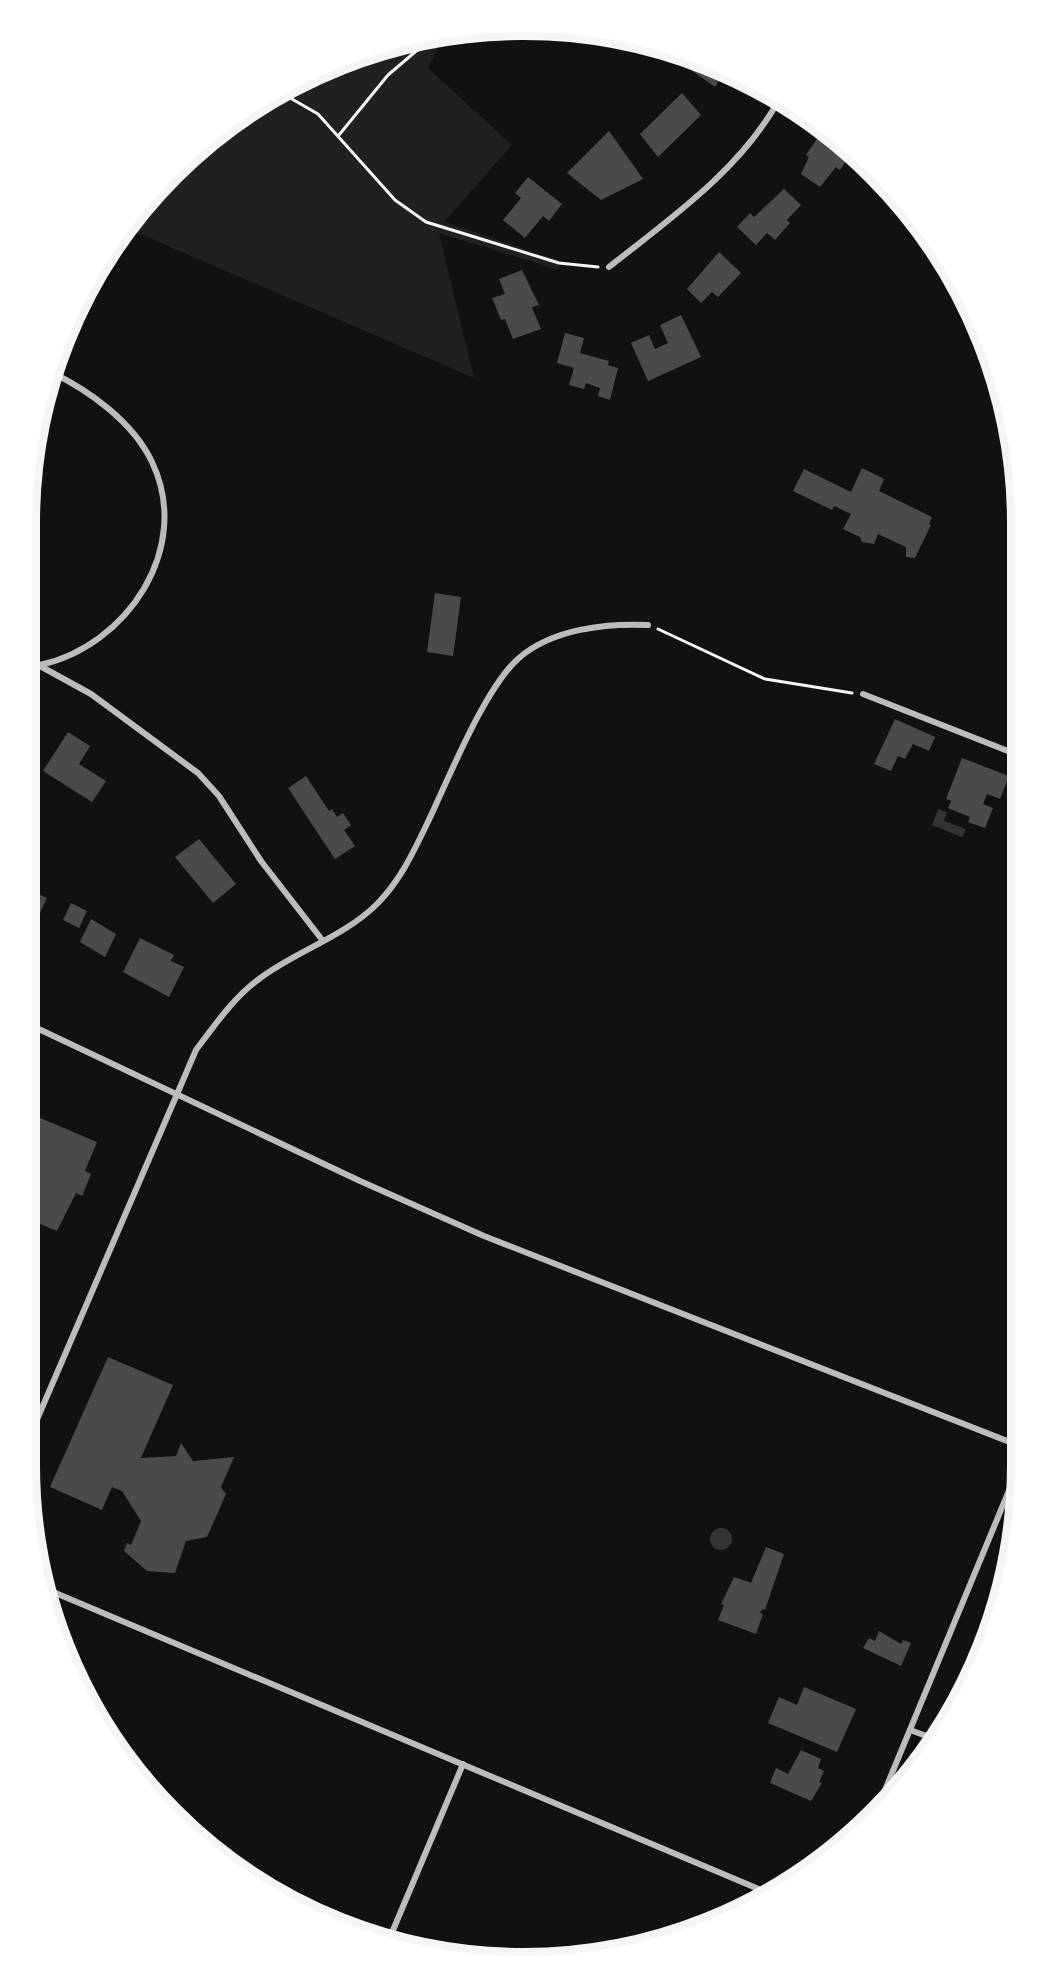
<svg xmlns="http://www.w3.org/2000/svg" width="1047" height="1988" font-family="Arial,sans-serif">
	<style>
		.green { fill: #202020 }
		.water { fill: #333 }
		.building { fill: #4a4a4a }
		.lines { fill: none; stroke-linecap: round; stroke-linejoin: round }
		.path { stroke: #f5f5f5; stroke-width: 3 }
		.minor { stroke: #bcbcbc; stroke-width: 6 }
		.rim { fill: none; stroke: #f5f5f5; stroke-width: 8 }
	</style>
	<rect width="100%" height="100%" fill="#111"/>
	<!-- green -->
	<path class="green" d="M445,33L428,68L512,145L444,222L560,261L559,270L439,233L474,378L124,227L195,149L275,92L364,52Z"/>
	<!-- water -->
	<g class="water">
		<path d="M938,809L947,812L944,821L966,829L962,837L932,825Z"/>
		<circle cx="721" cy="1539" r="11"/>
	</g>
	<!-- building -->
	<g class="building">
		<path d="M698,60L726,70L715,87L691,70Z"/>
		<path d="M682,93L701,115L658,157L640,134Z"/>
		<path d="M823,130L841,142L836,150L848,158L840,170L836,167L820,187L801,174L809,157L806,155Z"/>
		<path d="M609,131L643,179L601,200L567,173Z"/>
		<path d="M528,177L562,204L549,221L543,216L525,238L503,220L521,198L515,193Z"/>
		<path d="M784,189L801,205L787,220L790,223L775,240L767,233L756,245L737,227L750,213L754,217Z"/>
		<path d="M719,252L741,273L718,297L712,292L701,303L687,289Z"/>
		<path d="M522,270L539,305L532,307L541,329L513,339L505,319L501,320L492,298L505,294L499,279Z"/>
		<path d="M681,315L701,357L648,381L631,343L649,335L655,349L668,343L660,325Z"/>
		<path d="M565,333L584,338L580,353L609,361L608,365L618,368L610,400L598,396L600,388L586,383L584,389L569,385L574,368L557,363Z"/>
		<path d="M862,468L884,479L879,491L932,517L929,524L931,525L915,558L906,557V547L878,534L874,544L862,542L860,537L843,529L851,514L834,506L832,510L793,491L804,469L851,492Z"/>
		<path d="M435,593L461,597L453,656L427,652Z"/>
		<path d="M895,719L935,737L929,751L913,744L905,759L898,756L891,771L874,764Z"/>
		<path d="M68,732L90,746L79,764L106,781L92,802L43,771Z"/>
		<path d="M962,758L1009,776L1000,799L987,794L983,804L993,808L985,828L968,822L970,817L948,808L951,801L946,799Z"/>
		<path d="M306,776L329,811L332,809L337,817L343,813L351,825L344,830L355,846L335,859L288,788Z"/>
		<path d="M199,839L236,884L213,903L175,857Z"/>
		<path d="M26,855L40,862L27,889L47,898L35,924L26,919Z"/>
		<path d="M71,903L87,911L79,928L63,920Z"/>
		<path d="M91,919L116,934L105,957L80,942Z"/>
		<path d="M140,938L174,955L171,961L184,967L169,997L123,972Z"/>
		<path d="M26,1112L97,1142L85,1171L91,1174L82,1196L76,1193L57,1231L26,1218L29,1207L26,1206Z"/>
		<path d="M108,1357L173,1385L141,1458L176,1456L181,1443L193,1461L234,1457L221,1487L226,1494L207,1537L186,1541L175,1573L147,1571L124,1551L127,1543L131,1545L141,1521L122,1491L112,1487L102,1510L50,1487Z"/>
		<path d="M766,1547L784,1554L765,1610L762,1609L760,1613L763,1614L756,1634L718,1620L724,1605L721,1604L734,1577L751,1583Z"/>
		<path d="M988,1606L998,1610L990,1631L979,1627Z"/>
		<path d="M879,1631L901,1644L903,1640L911,1643L901,1666L863,1648L869,1638L875,1641Z"/>
		<path d="M964,1675L973,1678L954,1708L951,1707Z"/>
		<path d="M804,1687L856,1709L837,1752L768,1723L779,1697L797,1705Z"/>
		<path d="M801,1750L821,1759L818,1768L824,1771L819,1782L822,1783L811,1801L770,1783L776,1768L788,1774Z"/>
	</g>
	<g class="lines">
		<!-- path -->
		<g class="path">
			<path d="M278,91L318,114L395,200L426,222L559,263L598,267"/>
			<path d="M339,135L388,75L435,35"/>
			<path d="M658,629L765,679L852,693"/>
		</g>
		<!-- minor -->
		<g class="minor">
			<path d="M609,267C671,218 739,171 779,100"/>
			<path d="M40,665C127,646 193,548 152,462C133,422 90,391 51,372"/>
			<path d="M26,666H40L91,694L198,773L219,796L261,861L323,941"/>
			<path d="M863,694L1018,755"/>
			<path d="M26,1023L360,1181L484,1236L1020,1446"/>
			<path d="M26,1445L196,1050C215,1025 233,998 259,979C296,951 344,937 377,904C399,882 412,855 425,828C447,783 484,688 519,658C552,629 606,623 648,625"/>
			<path d="M46,1589L768,1893"/>
			<path d="M910,1730L932,1738"/>
			<path d="M873,1819L1020,1464"/>
			<path d="M388,1942L463,1764"/>
		</g>
	</g>
	<!-- crop -->
	<path d="M0 0H1047V1988H0ZM523 36H524A487 487 0 0 1 1011 523V1465A487 487 0 0 1 524 1952H523A487 487 0 0 1 36 1465V523A487 487 0 0 1 523 36Z" fill="#fff" fill-rule="evenodd"/>
	<path class="rim" d="M523 36H524A487 487 0 0 1 1011 523V1465A487 487 0 0 1 524 1952H523A487 487 0 0 1 36 1465V523A487 487 0 0 1 523 36Z"/>
</svg>
